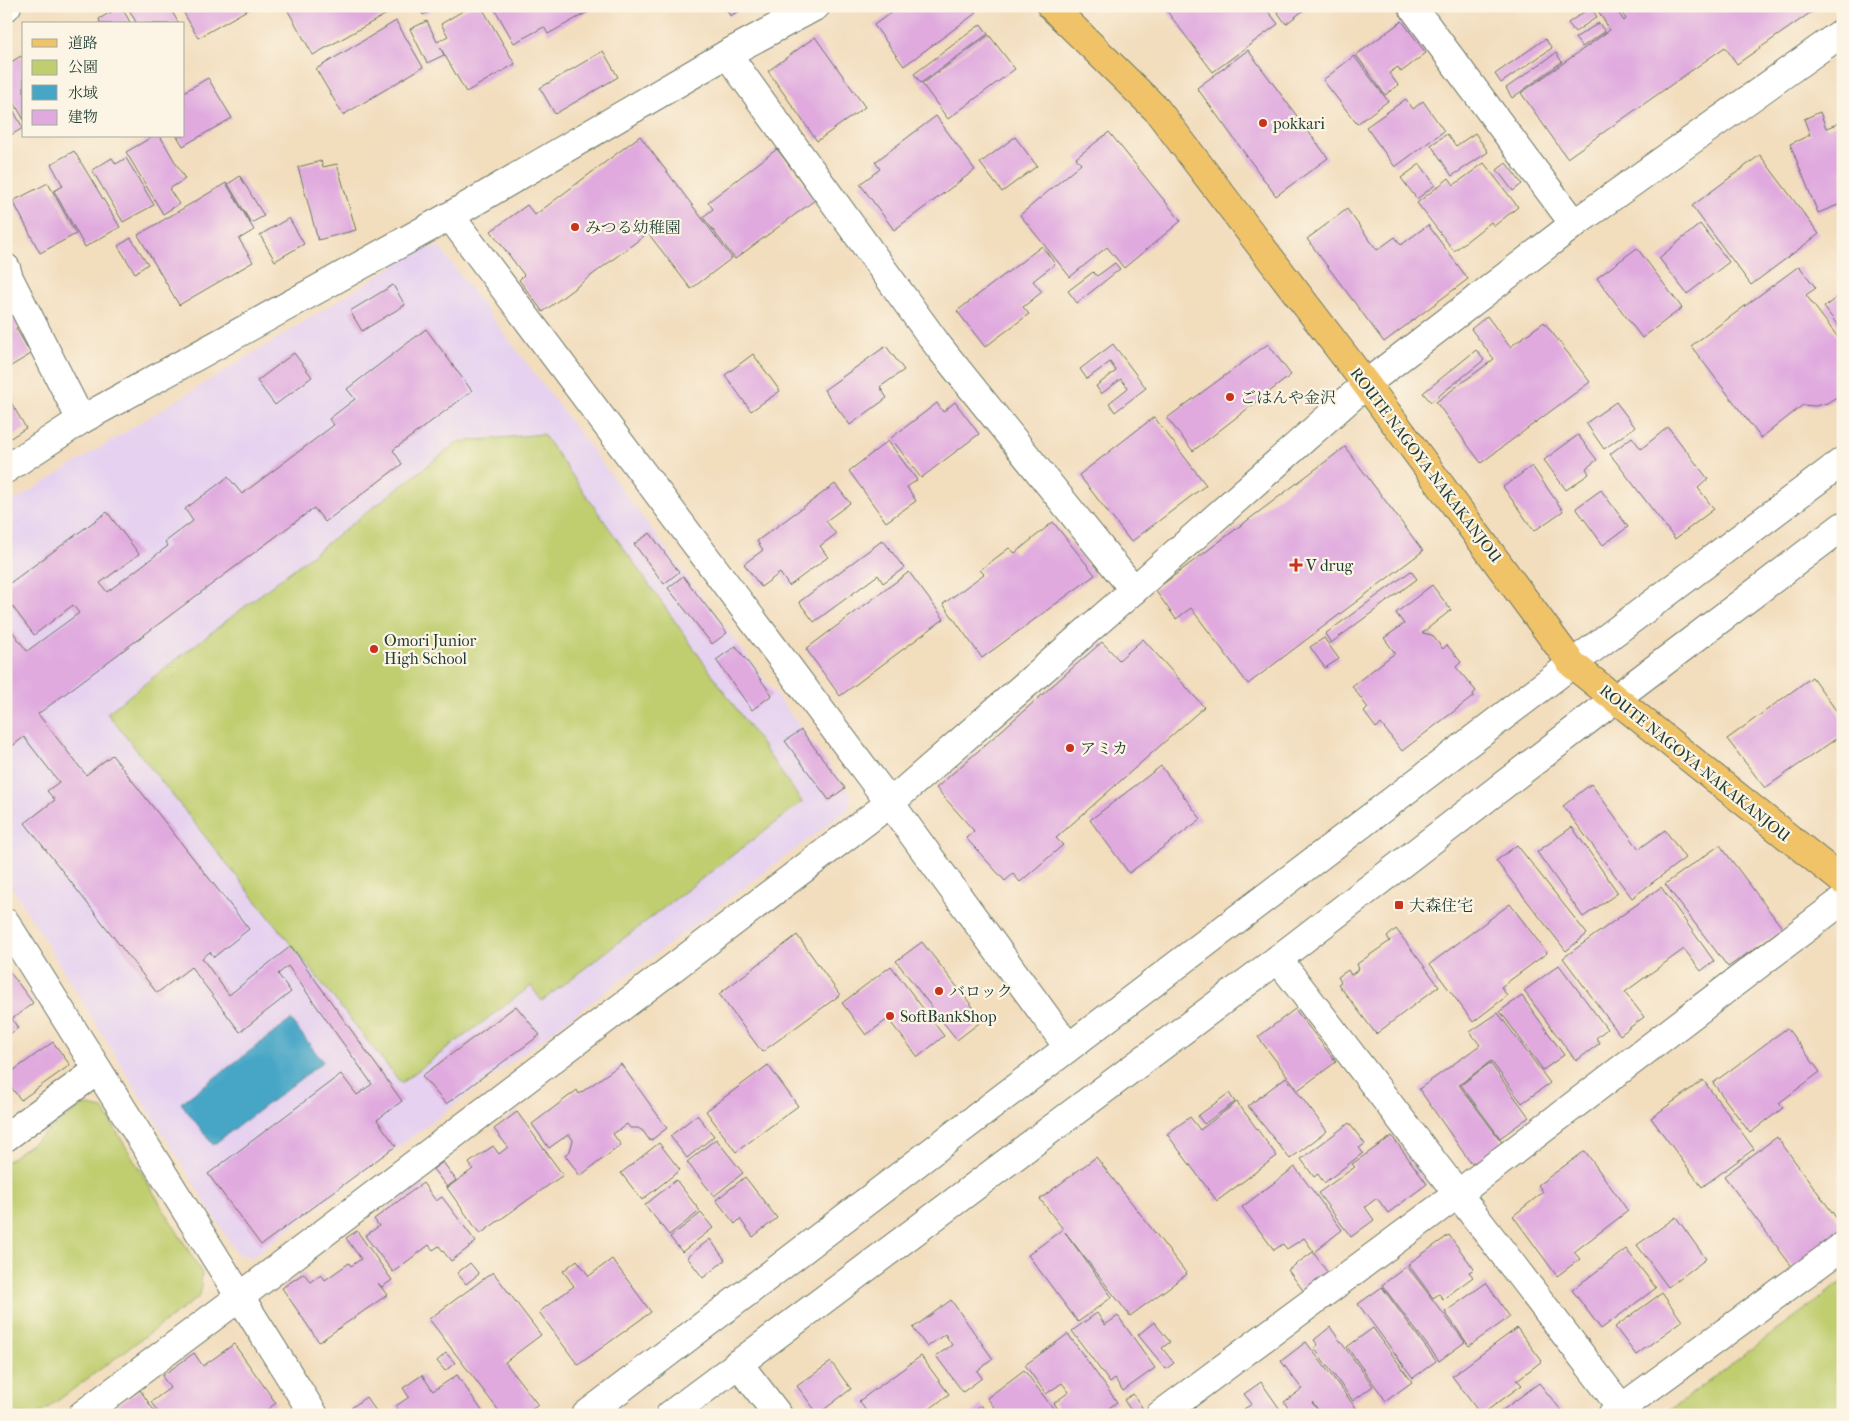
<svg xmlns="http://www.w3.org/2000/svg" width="1849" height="1421" font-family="'IM FELL French Canon','Noto Serif JP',serif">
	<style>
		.built { fill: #e6d2f0 }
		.green { fill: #c0ce70; stroke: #708652 }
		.water { fill: #47a6c6; stroke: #33727d }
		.building { fill: #e0aadf }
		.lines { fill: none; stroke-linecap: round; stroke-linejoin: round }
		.minor-casing { stroke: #697564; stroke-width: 30 }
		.tertiary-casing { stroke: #697564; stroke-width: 30 }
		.primary-casing { stroke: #697564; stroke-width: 30 }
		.minor { stroke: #fff; stroke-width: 28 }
		.tertiary { stroke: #fff; stroke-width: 28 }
		.primary { stroke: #f0c369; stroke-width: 28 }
		.poi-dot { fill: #c8321e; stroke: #fcf5e5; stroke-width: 2 }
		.labels { text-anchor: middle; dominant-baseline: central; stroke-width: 4.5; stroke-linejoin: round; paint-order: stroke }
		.poi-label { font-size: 16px; fill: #1f3d34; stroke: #fcf5e5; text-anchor: start }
		.street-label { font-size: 16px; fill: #1f3d34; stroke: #fcf5e5 }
	</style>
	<rect width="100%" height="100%" fill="#fcf5e5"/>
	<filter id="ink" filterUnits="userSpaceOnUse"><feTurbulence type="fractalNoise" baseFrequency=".02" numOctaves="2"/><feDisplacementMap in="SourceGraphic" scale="10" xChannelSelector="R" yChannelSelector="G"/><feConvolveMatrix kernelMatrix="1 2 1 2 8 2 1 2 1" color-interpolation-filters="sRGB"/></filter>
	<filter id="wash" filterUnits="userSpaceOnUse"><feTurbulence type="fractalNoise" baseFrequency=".0096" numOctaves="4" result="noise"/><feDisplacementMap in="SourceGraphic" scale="20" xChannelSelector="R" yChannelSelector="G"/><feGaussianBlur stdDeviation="1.12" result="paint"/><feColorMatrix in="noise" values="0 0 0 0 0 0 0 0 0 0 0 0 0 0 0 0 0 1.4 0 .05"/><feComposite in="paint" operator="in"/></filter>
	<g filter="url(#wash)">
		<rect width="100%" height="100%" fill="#f2ddbd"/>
		<!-- built -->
		<path class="built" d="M439,247L850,793V808L252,1257L237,1254L6,877V506L423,248Z"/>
		<!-- green -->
		<g class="green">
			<path d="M543,434L802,802L542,1001L531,986L401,1083L107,713L458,442Z"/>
			<path d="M84,1105L103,1109L202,1273L200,1296L38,1415H6V1162Z"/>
			<path d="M1843,1281V1415H1670V1410Z"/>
		</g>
		<!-- water -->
		<path class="water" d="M291,1020L323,1062L213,1145L181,1103Z"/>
		<g id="blocks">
			<!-- building -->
			<g class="building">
				<path d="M121,6L131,24H101L99,19Z"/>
				<path d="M127,6H169L179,24H137Z"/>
				<path d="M180,6H254L198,38Z"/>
				<path d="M298,6H335L336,9L340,6H401L313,55L288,11Z"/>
				<path d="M418,6H439L423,15Z"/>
				<path d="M471,6H481L515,64L466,92L440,47L444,55L427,63L410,29L427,21L437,42L448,36L441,24Z"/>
				<path d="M493,6H594L595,8L548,34L544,27L514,43Z"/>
				<path d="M725,6H748L730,16Z"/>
				<path d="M894,6H971L976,13L904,66L874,25L896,9Z"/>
				<path d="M1163,6H1264L1278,24L1213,72Z"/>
				<path d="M1273,6H1309L1286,24Z"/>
				<path d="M1595,6H1614L1624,21L1626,19L1617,6H1644L1645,8L1648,6H1820L1737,64L1725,47L1567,158L1521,93L1610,30Z"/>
				<path d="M1591,7L1597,17L1575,32L1568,23Z"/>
				<path d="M396,21L423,67L343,115L316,69Z"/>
				<path d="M1402,21L1426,53L1401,72L1398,67L1389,73L1398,85L1385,95L1356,55Z"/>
				<path d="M1599,23L1605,32L1582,47L1575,38Z"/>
				<path d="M981,24L988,34L921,83L914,74Z"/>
				<path d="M989,35L1015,69L948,119L922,84Z"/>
				<path d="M815,37L865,107L817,141L768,71Z"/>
				<path d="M1545,39L1552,48L1501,83L1495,74Z"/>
				<path d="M1248,50L1328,158L1276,196L1197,88Z"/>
				<path d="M603,51L618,77L555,114L540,88Z"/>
				<path d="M1556,53L1562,62L1512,98L1506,88Z"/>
				<path d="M21,56L24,61V120L6,88V65Z"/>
				<path d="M1354,56L1388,101L1357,124L1323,80Z"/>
				<path d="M208,78L232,118L183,146L177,136H184V92Z"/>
				<path d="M6,97L23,128L6,138Z"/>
				<path d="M1406,99L1413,109L1423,101L1444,131L1395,167L1366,127Z"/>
				<path d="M1820,112L1826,128L1843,122V203L1818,213L1790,144L1810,135L1804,119Z"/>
				<path d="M936,116L975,170L894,230L860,184L880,169L875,162Z"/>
				<path d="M1109,132L1181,221L1124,268L1107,247L1070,277L1020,215L1081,164L1076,158Z"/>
				<path d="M1475,133L1488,152L1452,176L1431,145L1447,134L1456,146Z"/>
				<path d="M154,136H160L185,179L169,189L179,204L163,214L126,152Z"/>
				<path d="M640,136L732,258L691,289L648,233L543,312L519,280L524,275L491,231L527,205L535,215Z"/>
				<path d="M1015,137L1037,166L1002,192L980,163Z"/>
				<path d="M777,149L815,200L735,259L703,217L713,209L708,202Z"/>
				<path d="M74,151L120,227L85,247L54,191L63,186L51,164Z"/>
				<path d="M1760,155L1819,234L1751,285L1692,206Z"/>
				<path d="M112,158L116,164L126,158L154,205L123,222L92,170Z"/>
				<path d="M321,161L323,167L337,164L356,230L318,240L298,167Z"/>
				<path d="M1484,163L1518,207L1494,226L1491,222L1454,251L1417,203L1449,178L1454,185Z"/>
				<path d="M1506,163L1522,184L1513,191L1497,170Z"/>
				<path d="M1420,164L1435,185L1417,199L1401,178Z"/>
				<path d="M240,176L264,216L251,223L228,184Z"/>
				<path d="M48,183L76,234L40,253L13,201Z"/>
				<path d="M226,183L254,230L239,239L253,262L179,305L138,235Z"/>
				<path d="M1347,209L1377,250L1395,237L1401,245L1428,225L1468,279L1384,342L1307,239Z"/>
				<path d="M289,218L304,244L275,261L260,235Z"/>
				<path d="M1700,224L1729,262L1687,294L1659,258Z"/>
				<path d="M131,238L148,264L135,273L118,246Z"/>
				<path d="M1042,246L1055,264L1033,281L1042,292L1023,307L1029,314L985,347L957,311Z"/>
				<path d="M1637,248L1682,308L1642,338L1597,278Z"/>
				<path d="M1115,263L1120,269L1077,303L1068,291L1093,272L1097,276Z"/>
				<path d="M1799,266L1816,288L1806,295L1843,344V393L1827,403L1815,406L1803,405L1761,438L1691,346Z"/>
				<path d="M393,285L405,305L362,331L350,311Z"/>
				<path d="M1841,294L1843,324L1839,327L1824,307Z"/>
				<path d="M14,312L21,325L16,328L31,354L6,369V316Z"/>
				<path d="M1487,316L1510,347L1544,322L1590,382L1481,463L1436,402L1494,359L1471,329Z"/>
				<path d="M426,329L472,391L393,450L402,464L325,522L314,508L38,714L86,775L112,755L249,929L214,957L210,952L202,958L229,995L291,946L402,1101L377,1120L396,1146L261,1245L208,1174L341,1074L357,1095L372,1084L288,966L278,974L291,992L240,1032L191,967L157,993L25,823L55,800L47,791L59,782L24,737L6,751V623L27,651L79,613L73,605L34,635L6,598V586L107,512L139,554L100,583L107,592L168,546L165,542L193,521L185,509L228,477L242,494L334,425L329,419L355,399L347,389Z"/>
				<path d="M1113,344L1146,388L1115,412L1109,403L1128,388L1121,379L1101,394L1096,386L1116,371L1110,362L1087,379L1080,369Z"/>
				<path d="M1268,344L1291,375L1193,451L1167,418Z"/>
				<path d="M886,346L904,370L880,387L887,398L850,425L824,390Z"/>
				<path d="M1476,350L1484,360L1431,402L1423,393Z"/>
				<path d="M294,353L312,377L275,405L257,381Z"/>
				<path d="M753,354L780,391L751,411L725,375Z"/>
				<path d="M6,394L26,428L9,439L6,435Z"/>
				<path d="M955,402L979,434L921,478L891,438L937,403L943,412Z"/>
				<path d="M1616,402L1635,427L1604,449L1586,423Z"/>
				<path d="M1154,417L1206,485L1131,542L1079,475Z"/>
				<path d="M1668,427L1708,479L1698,488L1714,509L1675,539L1610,454L1632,437L1641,449Z"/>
				<path d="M1578,435L1597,460L1586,468L1589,474L1566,490L1544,460Z"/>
				<path d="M888,441L917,480L907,487L916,501L886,522L849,471Z"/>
				<path d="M1345,447L1423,551L1248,684L1191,608L1176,619L1155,590Z"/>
				<path d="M1532,466L1563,511L1534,531L1503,487Z"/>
				<path d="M835,484L850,503L826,521L836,534L820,546L828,557L789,586L780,573L761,587L744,564L763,550L757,541Z"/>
				<path d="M1601,490L1628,527L1603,545L1576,508Z"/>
				<path d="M1053,522L1095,575L982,658L943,604L984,574L980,570L1009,548L1015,553Z"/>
				<path d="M650,533L679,572L664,584L634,544Z"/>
				<path d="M883,540L904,568L883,583L878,575L814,622L799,602Z"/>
				<path d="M1411,571L1417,579L1331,643L1325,634Z"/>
				<path d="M909,572L944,619L840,696L806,649Z"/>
				<path d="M683,576L727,633L712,644L668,588Z"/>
				<path d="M1432,585L1451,610L1422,633L1432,635L1443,649L1447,645L1461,662L1456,667L1476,691L1473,694L1474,696L1402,751L1381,724L1376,728L1364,712L1368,708L1352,686L1395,653L1384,638L1404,624L1396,613Z"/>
				<path d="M1324,638L1339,659L1325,668L1310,647Z"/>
				<path d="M1143,639L1204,707L1056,838L1063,845L1020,882L1013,874L1005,881L966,838L974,831L936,788L1102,642L1119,660Z"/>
				<path d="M736,646L772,695L752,710L716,660Z"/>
				<path d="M1812,677L1843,720V734L1765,788L1727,739Z"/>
				<path d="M801,730L845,788L829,800L785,741Z"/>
				<path d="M1161,766L1201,819L1129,873L1090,820Z"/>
				<path d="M1591,784L1639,849L1665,830L1685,858L1632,898L1563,806Z"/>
				<path d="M1572,827L1618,893L1583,917L1537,852Z"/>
				<path d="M1517,845L1587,934L1566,951L1496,861Z"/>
				<path d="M1720,845L1783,929L1728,967L1665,884Z"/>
				<path d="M1661,887L1714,961L1701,971L1684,949L1625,992L1644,1017L1620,1035L1563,958Z"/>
				<path d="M1510,904L1547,953L1501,987L1507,996L1473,1022L1430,964Z"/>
				<path d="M1396,929L1439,986L1376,1034L1338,984L1341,982L1338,977L1348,970L1351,975L1359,969L1357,964L1390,941L1387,937Z"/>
				<path d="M797,935L840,995L762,1052L719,994Z"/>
				<path d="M922,942L983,1020L957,1040L896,961Z"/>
				<path d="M1559,965L1607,1029L1596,1038L1600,1043L1576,1061L1524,991Z"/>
				<path d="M891,966L944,1036L918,1057L888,1019L866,1035L842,1003Z"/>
				<path d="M6,967L33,1003L12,1019L18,1028L6,1037Z"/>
				<path d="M1522,996L1564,1055L1543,1070L1500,1011Z"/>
				<path d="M516,1006L540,1035L446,1104L422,1076Z"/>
				<path d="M1295,1009L1336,1062L1298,1090L1258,1037Z"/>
				<path d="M1498,1013L1550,1083L1522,1103L1491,1061L1459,1085L1504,1145L1480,1163L1470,1162L1419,1089L1480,1045L1470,1032Z"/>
				<path d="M1787,1028L1820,1072L1779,1103L1783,1108L1750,1133L1713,1083Z"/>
				<path d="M53,1042L70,1065L21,1100L6,1081V1076Z"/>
				<path d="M1490,1063L1529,1117L1500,1138L1461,1085Z"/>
				<path d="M621,1064L667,1128L650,1141L643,1131L638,1128H630L627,1124L613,1134L621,1145L580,1176L565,1155L570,1151L573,1140L569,1134L549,1148L532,1124L577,1090L579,1094Z"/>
				<path d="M768,1065L798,1106L736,1152L706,1111Z"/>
				<path d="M1286,1077L1327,1131L1290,1159L1248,1106Z"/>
				<path d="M1703,1080L1754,1149L1702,1187L1651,1118Z"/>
				<path d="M1229,1093L1235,1102L1204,1124L1198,1116Z"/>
				<path d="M1237,1102L1277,1156L1217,1201L1167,1134L1190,1117L1200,1130Z"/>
				<path d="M517,1112L563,1175L480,1234L447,1188L473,1169L469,1163L493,1146L499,1154L508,1147L494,1129Z"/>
				<path d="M697,1115L714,1136L687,1158L670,1136Z"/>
				<path d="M1349,1123L1365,1144L1359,1148L1363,1153L1324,1183L1318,1174L1314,1177L1301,1159Z"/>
				<path d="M1392,1136L1427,1184L1388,1213L1377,1198L1365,1207L1374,1220L1351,1237L1318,1193L1355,1167L1352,1164Z"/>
				<path d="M1777,1137L1843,1227V1232L1793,1268L1724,1176Z"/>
				<path d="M716,1139L743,1173L714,1196L687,1162Z"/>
				<path d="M659,1143L680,1170L642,1200L621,1173Z"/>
				<path d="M1585,1151L1628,1211L1574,1252L1580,1259L1557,1276L1513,1216L1543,1192L1538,1185Z"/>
				<path d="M1096,1157L1187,1274L1130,1316L1065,1232L1112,1297L1078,1322L1028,1255L1063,1229L1040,1199Z"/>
				<path d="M443,1162L456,1180L447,1187L433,1169Z"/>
				<path d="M1295,1167L1342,1230L1314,1252L1304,1238L1287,1249L1283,1244L1274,1250L1242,1207Z"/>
				<path d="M745,1177L777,1218L753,1237L740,1219L735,1224L716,1200Z"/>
				<path d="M676,1180L700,1211L669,1235L645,1205Z"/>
				<path d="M423,1183L436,1201L442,1197L476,1242L451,1261L439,1246L433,1250L429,1245L393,1272L365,1236L379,1226L374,1219Z"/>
				<path d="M701,1213L713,1228L682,1252L670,1237Z"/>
				<path d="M1676,1217L1706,1259L1668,1287L1637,1245Z"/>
				<path d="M357,1231L392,1280L382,1287L378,1283L387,1295L319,1342L282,1288L304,1273L310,1282L321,1274L325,1280L349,1263L351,1266L361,1259L346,1238Z"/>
				<path d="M1449,1235L1474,1269L1469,1272L1473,1277L1443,1299L1439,1294L1433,1298L1408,1264Z"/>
				<path d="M710,1239L725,1260L703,1278L687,1257Z"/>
				<path d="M1626,1249L1656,1288L1601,1329L1572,1290Z"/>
				<path d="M1313,1252L1330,1276L1305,1293L1288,1270Z"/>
				<path d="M612,1259L651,1312L578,1365L539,1312L574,1286L563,1271L577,1260L589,1276Z"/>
				<path d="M470,1263L479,1274L466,1284L457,1273Z"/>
				<path d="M1407,1266L1465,1342L1439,1361L1382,1285Z"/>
				<path d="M493,1272L541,1335L505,1362L538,1405L525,1415H502L429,1319Z"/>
				<path d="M1486,1283L1510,1317L1469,1346L1445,1312Z"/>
				<path d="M1382,1287L1436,1361L1413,1378L1358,1304Z"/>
				<path d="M1662,1293L1682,1321L1636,1355L1615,1327Z"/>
				<path d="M951,1300L993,1359L977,1371L982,1378L963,1392L936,1356L952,1345L945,1334L927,1347L913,1328Z"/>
				<path d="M1097,1313L1105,1325L1118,1316L1155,1368L1123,1391L1115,1379L1110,1383L1072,1331Z"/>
				<path d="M1154,1322L1170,1342L1162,1348L1174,1363L1166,1369L1138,1335Z"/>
				<path d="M1330,1327L1373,1386L1353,1401L1314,1348L1318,1345L1314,1340Z"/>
				<path d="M1373,1328L1412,1382L1386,1401L1347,1347Z"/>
				<path d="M1517,1328L1542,1361L1517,1380L1522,1385L1481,1415L1452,1376Z"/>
				<path d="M1068,1334L1117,1402L1100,1415H1062L1054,1403L1069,1392L1062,1383L1046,1394L1025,1365Z"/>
				<path d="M1306,1342L1356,1408L1347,1415H1322L1312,1402L1321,1415H1293L1284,1402L1302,1389L1281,1361Z"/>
				<path d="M234,1344L276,1403L260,1415H160L151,1402L170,1388L162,1376L194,1353L203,1366Z"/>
				<path d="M446,1353L455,1363L445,1371L437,1361Z"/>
				<path d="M921,1356L949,1394L922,1415H869L859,1401Z"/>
				<path d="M831,1362L851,1389L818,1414L797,1386Z"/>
				<path d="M1024,1370L1058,1415H1022L1021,1411L1016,1415H1000L987,1398Z"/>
				<path d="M422,1375L433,1391L457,1375L485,1415H402L396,1406L409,1397L403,1388Z"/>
				<path d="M1261,1382L1284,1415H1248L1244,1409L1252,1404L1244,1394Z"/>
				<path d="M1539,1383L1565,1415H1496Z"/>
				<path d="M140,1390L157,1415H118L114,1408Z"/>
				<path d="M1133,1394L1146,1413L1143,1415H1134L1124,1400Z"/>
				<path d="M366,1397L379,1415H354L350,1409Z"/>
				<path d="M981,1405L988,1414L993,1411L996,1415H969Z"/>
			</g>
		</g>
	</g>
	<g filter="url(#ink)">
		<use href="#blocks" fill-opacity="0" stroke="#697564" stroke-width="1"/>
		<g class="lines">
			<!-- minor casing -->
			<g class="minor-casing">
				<g id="minor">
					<path d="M1412,6L1574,224"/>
					<path d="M6,7L7,6"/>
					<path d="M727,54L939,347L1134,590"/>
					<path d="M450,216L890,803L1068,1047"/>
					<path d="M6,268L9,278L81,420"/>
					<path d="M6,469L81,420L450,216L727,54L816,6"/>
					<path d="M6,923L314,1415"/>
					<path d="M1278,959L1627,1415"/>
					<path d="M6,1137L98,1070"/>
					<path d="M738,1363L778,1415"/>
					<path d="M82,1415L241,1296L890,803L1134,590L1366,384L1574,224L1843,32"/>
					<path d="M1160,1415L1459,1193L1843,900"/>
					<path d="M1612,1415L1843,1246"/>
				</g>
			</g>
			<!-- tertiary casing -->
			<g class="tertiary-casing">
				<g id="tertiary">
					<path d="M586,1415L1572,664L1843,461"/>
					<path d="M670,1415L1278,959L1615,699L1843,526"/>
				</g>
			</g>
			<!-- primary casing -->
			<g class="primary-casing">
				<path id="primary" d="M1051,6L1157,110L1366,384L1572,664L1843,881"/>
			</g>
			<!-- minor -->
			<use href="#minor" class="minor"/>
			<!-- tertiary -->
			<use href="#tertiary" class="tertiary"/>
			<!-- primary -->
			<use href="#primary" class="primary"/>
		</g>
	</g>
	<!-- markers -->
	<g class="poi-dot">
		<circle cx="1263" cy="123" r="5"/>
		<circle cx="575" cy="227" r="5"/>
		<circle cx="1230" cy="397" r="5"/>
		<path d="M1293.5 557.5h5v5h5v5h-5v5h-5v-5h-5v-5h5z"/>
		<circle cx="374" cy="649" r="5"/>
		<circle cx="1070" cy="748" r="5"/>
		<rect x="1394" y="900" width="10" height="10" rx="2.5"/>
		<circle cx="939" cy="991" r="5"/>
		<circle cx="890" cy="1016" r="5"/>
	</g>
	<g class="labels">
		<!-- poi labels -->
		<g class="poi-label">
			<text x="1273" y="123">pokkari</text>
			<text x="585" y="227">みつる幼稚園</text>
			<text x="1240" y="397">ごはんや金沢</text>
			<text x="1306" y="565">V drug</text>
			<text x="384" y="640">Omori Junior<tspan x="384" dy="18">High School</tspan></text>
			<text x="1080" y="748">アミカ</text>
			<text x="1409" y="905">大森住宅</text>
			<text x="949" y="991">バロック</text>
			<text x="900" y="1016">SoftBankShop</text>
		</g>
		<!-- street labels -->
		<g class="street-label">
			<text transform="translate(1426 465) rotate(53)">ROUTE NAGOYA-NAKAKANJOU</text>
			<text transform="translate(1695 763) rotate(39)">ROUTE NAGOYA-NAKAKANJOU</text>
		</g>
	</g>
	<!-- margin -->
	<rect width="1849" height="1421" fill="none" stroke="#fcf5e5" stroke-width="25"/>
	<!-- legend -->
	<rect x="22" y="22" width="162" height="115" fill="#fcf5e5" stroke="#a4ab9e"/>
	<rect x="32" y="39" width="25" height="8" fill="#f0c369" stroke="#a4ab9e"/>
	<text x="68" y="48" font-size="15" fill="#1f3d34">道路</text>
	<rect x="32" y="60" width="25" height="15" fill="#c0ce70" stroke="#a4ab9e"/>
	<text x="68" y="72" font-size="15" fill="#1f3d34">公園</text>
	<rect x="32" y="85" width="25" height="15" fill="#47a6c6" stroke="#a4ab9e"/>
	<text x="68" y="98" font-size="15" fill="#1f3d34">水域</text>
	<rect x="32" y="110" width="25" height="15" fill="#e0aadf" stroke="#a4ab9e"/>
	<text x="68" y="122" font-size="15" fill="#1f3d34">建物</text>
</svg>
